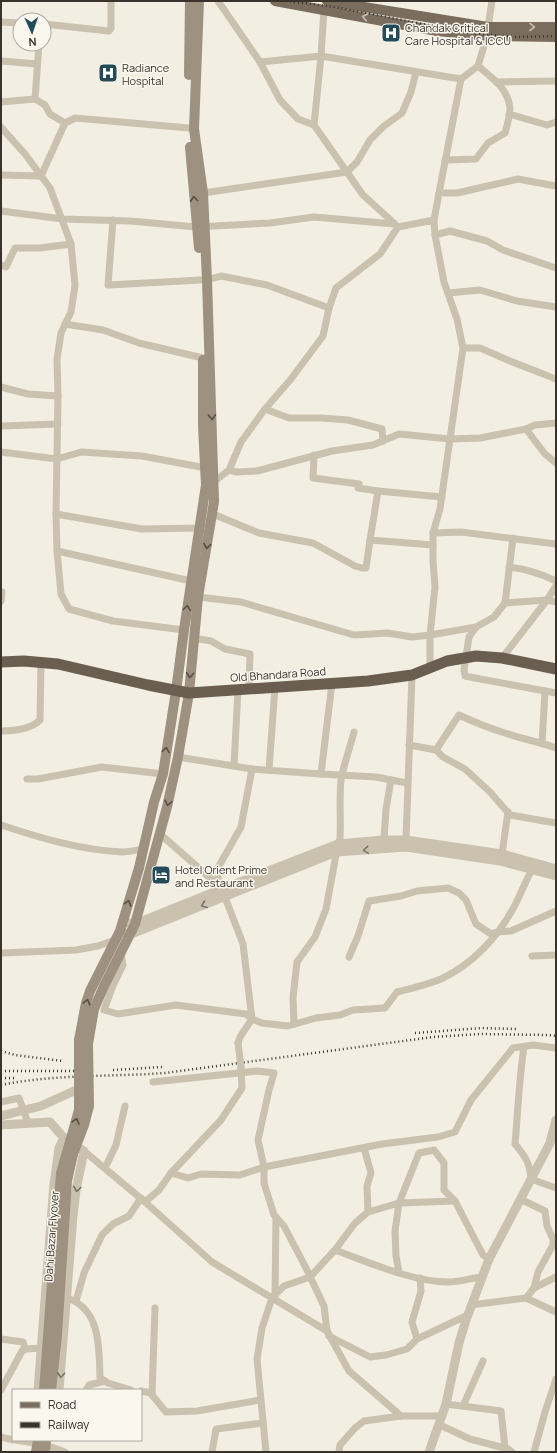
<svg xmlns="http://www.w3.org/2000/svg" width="557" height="1453" font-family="Manrope,sans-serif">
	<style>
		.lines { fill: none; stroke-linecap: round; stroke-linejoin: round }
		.minor { stroke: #cac1ae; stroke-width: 7 }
		.tertiary { stroke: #cac1ae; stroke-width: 9 }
		.secondary { stroke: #9e917f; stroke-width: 10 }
		.primary { stroke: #7a6d5e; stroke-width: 10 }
		.trunk { stroke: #6a5e51; stroke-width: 11 }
		.rail { stroke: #39332c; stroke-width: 2.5; stroke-dasharray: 1 3; stroke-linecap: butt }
		.minor-bridge { stroke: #cac1ae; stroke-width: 7 }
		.tertiary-bridge { stroke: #cac1ae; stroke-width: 9 }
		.secondary-bridge { stroke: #9e917f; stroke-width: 10 }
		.oneway { stroke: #c7c0b5 }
		.oneway2 { stroke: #574f45 }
		.oneway3 { stroke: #7a7366 }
		.labels { text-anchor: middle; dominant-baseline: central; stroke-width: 3; stroke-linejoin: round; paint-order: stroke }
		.poi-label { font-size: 11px; fill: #39332c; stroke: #faf7ef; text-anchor: start }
		.street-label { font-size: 11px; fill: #39332c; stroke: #faf7ef }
	</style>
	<rect width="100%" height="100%" fill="#f2eee2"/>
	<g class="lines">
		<!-- minor -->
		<g class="minor">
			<path d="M218,1L260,62L280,100L298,119L314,125L321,56L461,79L439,193"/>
			<path d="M1,22L20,23"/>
			<path d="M44,24L109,31L111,28V1"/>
			<path d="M488,27L492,1"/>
			<path d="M1,61L37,64"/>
			<path d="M260,62L321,56L324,9"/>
			<path d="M461,79L478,66L487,36"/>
			<path d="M497,82L556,81"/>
			<path d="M35,99L39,44"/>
			<path d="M1,102L35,99L45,105L50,114L65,123"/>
			<path d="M509,114L547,125L556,122"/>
			<path d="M314,125L363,195L395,224"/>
			<path d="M1,127L25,154L50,188L71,244L75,285L71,312L61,333L57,359L58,396L56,514L57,551L61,594L69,609L113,621L184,630"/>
			<path d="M445,160L476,159L488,143L505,133C507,126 510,116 510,108C508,88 491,77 478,66"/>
			<path d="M1,175L41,176L65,123L75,118L189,128"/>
			<path d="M203,193L347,172L357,162L370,140L384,126L402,113L411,92L416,72"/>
			<path d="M1,211L63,219L130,221L196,227L270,223L314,217L394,224"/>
			<path d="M113,220L108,285L201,280"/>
			<path d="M434,220L439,193H457L518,179L556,186"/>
			<path d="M435,235L450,231L487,241L503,250L556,268"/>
			<path d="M1,265L6,267L15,248H40L71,244"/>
			<path d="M207,280L221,276L267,285L329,308"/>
			<path d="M448,293L480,290L517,301L556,307"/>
			<path d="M65,324L103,330L139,343L203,358"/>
			<path d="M463,348H480L510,361L556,379"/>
			<path d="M1,387L28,394L58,396"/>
			<path d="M265,409L289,418H321L348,420L382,429L383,441"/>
			<path d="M1,426L58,424"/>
			<path d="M526,429L545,454L556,463"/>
			<path d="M1,452L57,459L81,452L142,456L206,468"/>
			<path d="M314,455L313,478L359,484L358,488L378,491L370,540L433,545"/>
			<path d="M229,470L237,472L257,471L332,451L373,445L399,434L450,439L480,438L526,429L535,425L556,423"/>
			<path d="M215,481L229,470L241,442L265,409L291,379L323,336L329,308L336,288L380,254L398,227L434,220L435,235L444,282L457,319L463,348L440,509L433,533V561L435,587L430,635V667"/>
			<path d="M378,491L442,497"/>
			<path d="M56,514L142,529L199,528"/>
			<path d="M213,514L259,533L313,543L355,566L362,568H366L370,540"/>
			<path d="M433,533L461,532L556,544"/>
			<path d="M57,551L191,581"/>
			<path d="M509,567C527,569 540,573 556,581"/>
			<path d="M198,597L241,602L354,635L388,633L412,637L430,635L476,627"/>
			<path d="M1,601L2,592"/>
			<path d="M556,602L547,600L505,603L494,617L476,627L469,637L464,670L465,676L475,678L556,693"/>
			<path d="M505,603L513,538"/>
			<path d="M194,638L211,641L225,649L250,654L249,689"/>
			<path d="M502,658L547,600L556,586"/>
			<path d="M1,731C14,731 31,729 40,720L41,662"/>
			<path d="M542,743L545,691"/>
			<path d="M409,745L436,750L443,757L465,769L490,792L510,815L556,823"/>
			<path d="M436,750L459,715C474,722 489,728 505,733C522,739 540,742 556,748"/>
			<path d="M178,757L252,769L241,827L219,866L217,891L218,894"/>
			<path d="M234,766L238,689"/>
			<path d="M252,769L321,774L332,683"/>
			<path d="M269,770L275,687"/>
			<path d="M321,774L376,777L407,783"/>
			<path d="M27,779H38L102,767L163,774"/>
			<path d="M1,825C40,838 81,850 122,852C129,852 137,850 143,849"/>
			<path d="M160,834L217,884"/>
			<path d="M384,840L386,809L391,780"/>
			<path d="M406,840L412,675"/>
			<path d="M502,854L508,812"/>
			<path d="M223,892L243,944L252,1019L240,1037L238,1043"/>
			<path d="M1,953L76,950L98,946L115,940"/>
			<path d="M121,953L123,965L112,988L104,1010L118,1014L176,1005L246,1014L252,1019L262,1023L288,1026L316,1018L340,1015L353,1010L385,1008L397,992C412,988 427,985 441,979C473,964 499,936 515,905C521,893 526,881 532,869"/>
			<path d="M532,956L556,955"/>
			<path d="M349,957L358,936L369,901L401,896L417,891L448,888L459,893L466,900L476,924L491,934L497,932L511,931L556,911"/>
			<path d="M294,1024L293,998L297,962L315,937L326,909L338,844L340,839C341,820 339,799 341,780C344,763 350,748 354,732"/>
			<path d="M524,1047C519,1079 518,1111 515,1144C525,1156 530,1163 531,1179L556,1188"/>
			<path d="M153,1082L257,1071L274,1073L269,1090L258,1140L264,1167V1183L274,1215L284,1226L306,1268L324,1306L327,1331L349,1371L401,1416H442"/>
			<path d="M1,1102L19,1098L28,1123"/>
			<path d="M84,1151L145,1202L212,1262L327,1331"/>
			<path d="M105,1168L116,1145L125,1106"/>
			<path d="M171,1173L188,1178L201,1174L240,1175L264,1167L382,1144L438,1137L455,1132L471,1100L513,1048L533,1045L556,1048"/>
			<path d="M520,1199L545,1211L547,1226L553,1239V1245L538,1272L534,1288"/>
			<path d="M145,1202L159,1190L171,1173L221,1120L242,1088L241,1068"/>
			<path d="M368,1212L399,1203L455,1201"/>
			<path d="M335,1250L355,1223L368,1212L367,1186L371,1173L364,1148"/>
			<path d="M399,1272L396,1256L395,1231L399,1203L419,1153L434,1150L444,1163V1190L455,1201L483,1255L489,1259"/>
			<path d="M275,1296L276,1217"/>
			<path d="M67,1298C101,1309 99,1348 100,1378L108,1383L131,1390"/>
			<path d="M526,1298L556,1312"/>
			<path d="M76,1301L84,1273L102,1235L113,1224L129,1216L141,1198"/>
			<path d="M471,1305L526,1298L534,1288L556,1277"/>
			<path d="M155,1308L152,1395L166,1412L197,1411L260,1400"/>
			<path d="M329,1336L370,1357L386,1355L407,1349L417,1339L468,1315"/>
			<path d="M1,1339L23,1342L24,1345V1350"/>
			<path d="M417,1339L412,1322L421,1291L420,1278"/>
			<path d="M1,1390L22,1351L26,1349L41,1348"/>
			<path d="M86,1390L89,1385L105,1381"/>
			<path d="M141,1391L152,1393"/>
			<path d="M446,1404L501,1411L505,1448"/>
			<path d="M463,1406L483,1361"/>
			<path d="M440,1425L470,1439L508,1449L512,1452"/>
			<path d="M1,1437L13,1440"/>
			<path d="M16,1440L46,1445L65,1452"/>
			<path d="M212,1452L216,1429L263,1423"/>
			<path d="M266,1452L257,1359L262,1328L272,1298L284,1286L310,1277L335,1250C368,1262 413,1282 448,1282C459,1282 471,1278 482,1277"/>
			<path d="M339,1452L340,1445L355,1428L364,1421L401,1416"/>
			<path d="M534,1452L545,1412L556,1379"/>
		</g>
		<!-- tertiary -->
		<g class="tertiary">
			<path d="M122,922L135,924L222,889L338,844L384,840H406L502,854L556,869"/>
			<path d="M125,933L131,934L336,852L406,847L500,861L556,876"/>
			<path d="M1,1125L50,1122L64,1138L84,1151L76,1190L73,1216L59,1390"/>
			<path d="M38,1390L54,1184L59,1148L64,1138"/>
			<path d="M429,1452L446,1404L459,1343L466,1320L489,1259L550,1143L556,1120"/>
		</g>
		<!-- secondary -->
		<g class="secondary">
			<path d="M189,75L190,1"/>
			<path d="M190,147L199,248"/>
			<path d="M79,1040L86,1003L90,991L120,931L139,868L154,802L163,774L176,691L184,630L206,485L203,426V360"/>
			<path d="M88,1044L94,1009L104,986L135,924L167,807L178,757L189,693L198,597L214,502L207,280L203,193L194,129L199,1"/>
			<path d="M44,1390L56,1229"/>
			<path d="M51,1390L57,1335L67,1181L73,1154"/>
			<path d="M36,1452L38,1440"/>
			<path d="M45,1452L46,1440"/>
		</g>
		<!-- primary -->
		<g class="primary">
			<path d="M275,1L437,31L490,36L556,37"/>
			<path d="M327,1L488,27H556"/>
		</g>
		<!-- trunk -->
		<path class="trunk" d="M1,662L24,661L58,664L148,685L189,693L368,681L412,675L447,661L476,656L502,658L556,669"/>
		<!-- rail -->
		<g class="rail">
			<path d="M286,1L335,7L470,33L517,37L556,36"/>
			<path d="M415,1033L482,1028L516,1029"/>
			<path d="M1,1051L15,1055L63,1061"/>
			<path d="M113,1070L163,1067"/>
			<path d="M1,1071H85"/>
			<path d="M1,1078H17"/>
			<path d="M1,1085C55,1074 110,1077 165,1073L433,1037L480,1034L548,1035L556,1036"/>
		</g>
		<!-- minor-bridge -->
		<path class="minor-bridge" d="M238,1043L241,1067"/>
		<!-- tertiary-bridge -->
		<path class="tertiary-bridge" d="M1,1116L41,1106L74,1091L86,1088"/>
		<!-- secondary-bridge -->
		<g class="secondary-bridge">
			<path d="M73,1154L84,1125L89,1106L88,1044"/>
			<path d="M57,1227L61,1173L79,1110V1040"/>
		</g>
	</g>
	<!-- one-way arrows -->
	<defs><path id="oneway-chevron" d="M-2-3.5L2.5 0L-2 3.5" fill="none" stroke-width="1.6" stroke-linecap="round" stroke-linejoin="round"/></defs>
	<g class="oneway">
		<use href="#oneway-chevron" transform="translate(365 17) rotate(-169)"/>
		<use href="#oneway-chevron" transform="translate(532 27) rotate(1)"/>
	</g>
	<g class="oneway2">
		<use href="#oneway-chevron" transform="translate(194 199) rotate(-94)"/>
		<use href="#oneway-chevron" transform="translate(212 417) rotate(88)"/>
		<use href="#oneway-chevron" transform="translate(207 546) rotate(100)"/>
		<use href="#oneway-chevron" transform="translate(187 608) rotate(-82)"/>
		<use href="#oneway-chevron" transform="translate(190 675) rotate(95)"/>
		<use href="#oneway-chevron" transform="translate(166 750) rotate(-81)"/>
		<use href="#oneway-chevron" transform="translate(168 803) rotate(103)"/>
		<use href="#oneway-chevron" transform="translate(128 903) rotate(-72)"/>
		<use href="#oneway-chevron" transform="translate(87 1002) rotate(-75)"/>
		<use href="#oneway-chevron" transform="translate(76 1121) rotate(-73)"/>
	</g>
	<g class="oneway3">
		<use href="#oneway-chevron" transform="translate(366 850) rotate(175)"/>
		<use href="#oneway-chevron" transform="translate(204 905) rotate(158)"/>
		<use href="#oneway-chevron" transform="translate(77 1189) rotate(99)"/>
		<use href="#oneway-chevron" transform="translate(61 1375) rotate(95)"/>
	</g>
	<!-- icons -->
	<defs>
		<g id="hospital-square" transform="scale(1)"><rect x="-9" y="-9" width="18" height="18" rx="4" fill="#244b59" stroke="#faf7ef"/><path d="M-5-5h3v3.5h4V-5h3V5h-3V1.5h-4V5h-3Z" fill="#fff"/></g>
		<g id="hotel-square" transform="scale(1)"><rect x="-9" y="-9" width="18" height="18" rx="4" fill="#244b59" stroke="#faf7ef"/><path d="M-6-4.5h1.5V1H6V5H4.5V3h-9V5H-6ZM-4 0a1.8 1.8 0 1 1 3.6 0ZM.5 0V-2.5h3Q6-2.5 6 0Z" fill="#fff"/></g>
	</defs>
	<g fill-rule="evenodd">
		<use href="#hospital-square" x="391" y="33"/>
		<use href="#hospital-square" x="108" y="73"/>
		<use href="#hotel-square" x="161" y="875"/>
	</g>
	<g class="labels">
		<!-- poi labels -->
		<g class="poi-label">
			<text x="405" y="27">Chandak Critical<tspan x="405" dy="13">Care Hospital &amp; ICCU</tspan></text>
			<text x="122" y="67">Radiance<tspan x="122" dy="13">Hospital</tspan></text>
			<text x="175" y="869">Hotel Orient Prime<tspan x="175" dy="13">and Restaurant</tspan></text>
		</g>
		<!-- street labels -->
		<g class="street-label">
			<text transform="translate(278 674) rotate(-4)">Old Bhandara Road</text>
			<text transform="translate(51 1236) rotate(-86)">Dahi Bazar Flyover</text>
		</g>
	</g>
	<!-- border -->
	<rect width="557" height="1453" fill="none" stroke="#39332c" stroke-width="4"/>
	<!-- legend -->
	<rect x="12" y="1389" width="130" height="52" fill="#faf7ef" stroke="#ada9a1"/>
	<rect x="20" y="1402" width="20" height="6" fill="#7a6d5e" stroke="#ada9a1"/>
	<text x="48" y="1409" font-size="12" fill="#39332c">Road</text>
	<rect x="20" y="1422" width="20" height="6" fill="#39332c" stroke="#ada9a1"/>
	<text x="48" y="1429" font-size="12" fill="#39332c">Railway</text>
	<!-- north arrow -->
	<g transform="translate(32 32) rotate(177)"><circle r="19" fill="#faf7ef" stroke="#ada9a1"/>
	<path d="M0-3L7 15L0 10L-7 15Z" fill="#244b59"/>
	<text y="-6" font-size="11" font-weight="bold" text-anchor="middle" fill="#39332c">N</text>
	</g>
</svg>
